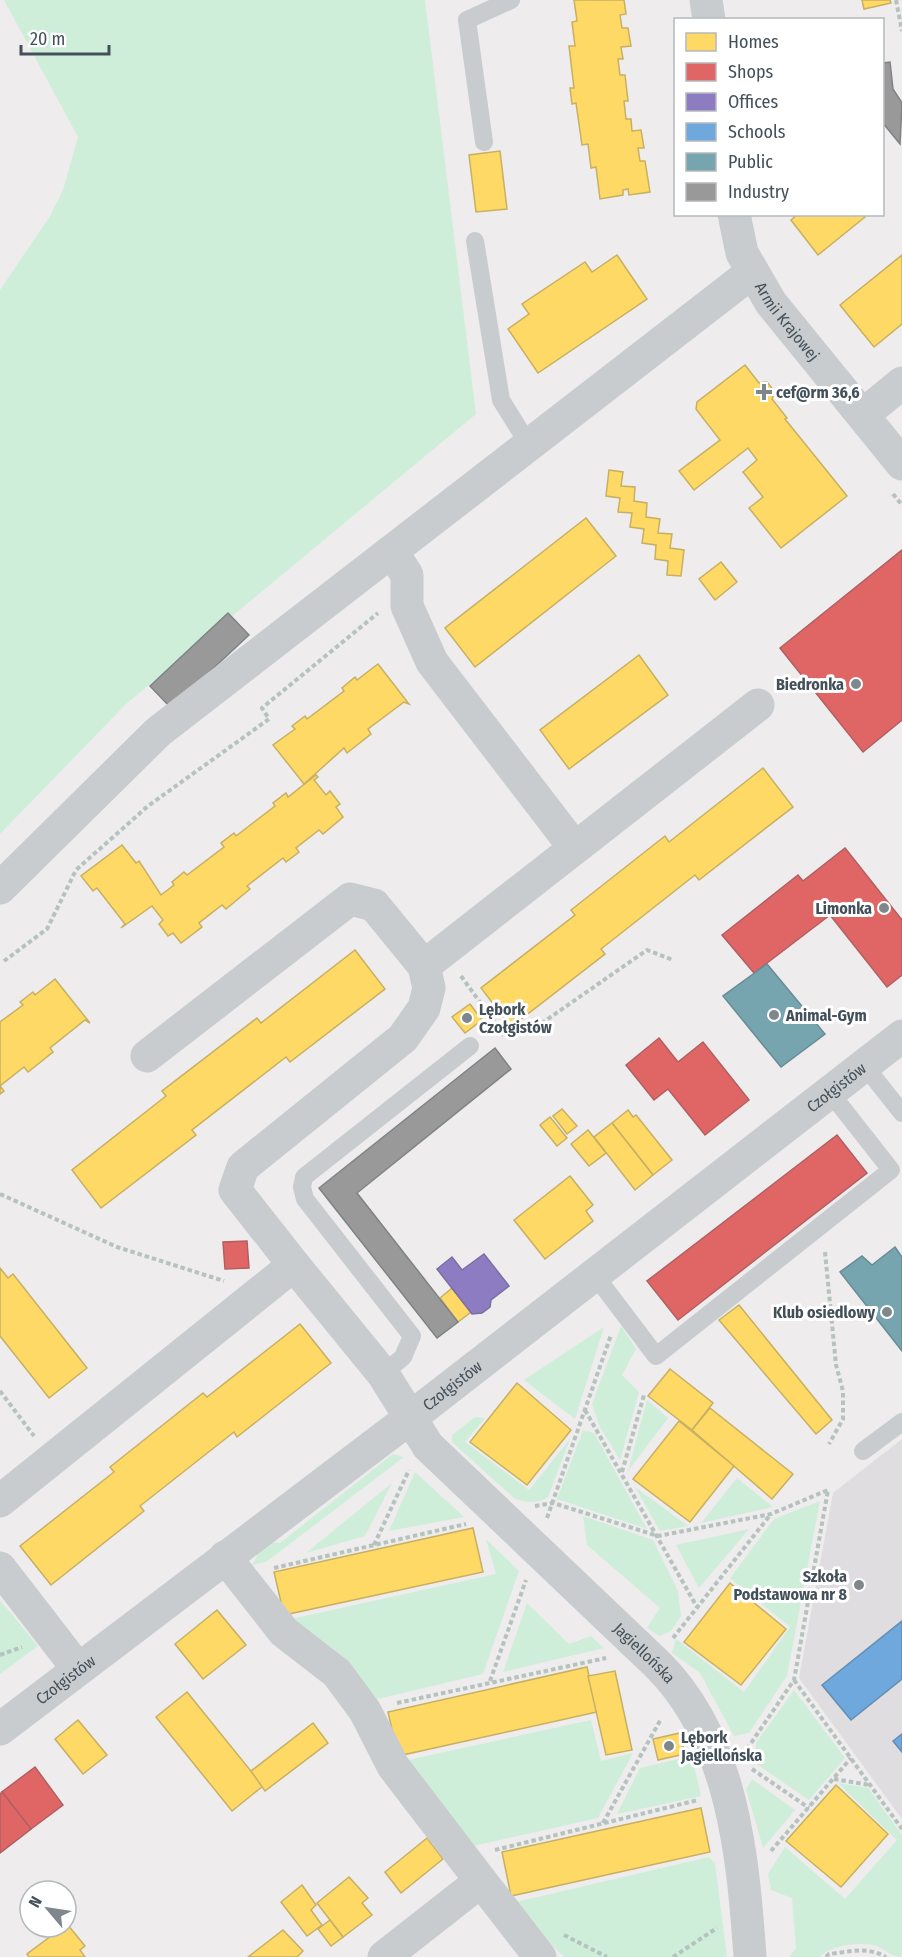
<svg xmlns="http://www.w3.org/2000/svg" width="902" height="1957" font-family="'Fira Sans Condensed',sans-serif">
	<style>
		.education { fill: #dfdddf }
		.green { fill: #cfeeda }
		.homes { fill: #ffd966; stroke: #c7b062; stroke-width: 1.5 }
		.shops { fill: #e06666; stroke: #b15f62; stroke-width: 1.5 }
		.offices { fill: #8e7cc3; stroke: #786fa4; stroke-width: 1.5 }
		.schools { fill: #6fa8dc; stroke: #628eb5; stroke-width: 1.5 }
		.public { fill: #76a5af; stroke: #678c96; stroke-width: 1.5 }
		.industry { fill: #999; stroke: #7f8386; stroke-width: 1.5 }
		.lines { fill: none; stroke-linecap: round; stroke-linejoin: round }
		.path { stroke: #b5c2be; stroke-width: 4; stroke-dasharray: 4.5 3; stroke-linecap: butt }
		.lane { stroke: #c8ccce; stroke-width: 18 }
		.street { stroke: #c8ccce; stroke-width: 33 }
		.secondary { stroke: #c9cccf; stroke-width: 33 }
		.poi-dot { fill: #7f878d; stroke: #fff; stroke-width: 2 }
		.labels { text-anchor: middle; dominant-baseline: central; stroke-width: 6; stroke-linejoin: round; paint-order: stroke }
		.street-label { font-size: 16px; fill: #43505a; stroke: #fff }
		.poi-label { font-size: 16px; font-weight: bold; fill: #43505a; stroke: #fff; text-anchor: start }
	</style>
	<rect width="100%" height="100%" fill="#eeeced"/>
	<!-- education -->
	<path class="education" d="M902,1439V1819L799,1678L833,1493Z"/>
	<!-- green -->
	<g class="green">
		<path d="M4,0H425L476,414L126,704L0,834V290L50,216L63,190L78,137Z"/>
		<path d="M621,1326L636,1349L622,1375L639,1392L620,1460L600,1427L592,1404Z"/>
		<path d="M604,1327L575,1419L524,1380Z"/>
		<path d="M647,1400L668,1418L628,1471Z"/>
		<path d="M475,1417L485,1418L465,1442L529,1490L570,1439L548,1497C537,1504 526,1503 514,1498L452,1442V1435Z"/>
		<path d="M583,1430L594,1433L647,1529L557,1499Z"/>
		<path d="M393,1454L404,1457L266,1562L252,1565L260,1550L272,1542L280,1543Z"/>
		<path d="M415,1472L464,1517L389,1531Z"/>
		<path d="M737,1478L773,1507L701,1523Z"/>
		<path d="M392,1483L365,1536L306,1553Z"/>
		<path d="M635,1487L688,1526L660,1531Z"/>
		<path d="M820,1501L787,1676L749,1733L734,1736L700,1673L672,1653L676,1639L744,1692L790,1627L730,1578L774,1519Z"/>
		<path d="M583,1516L653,1540L678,1591L681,1616L671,1631L659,1636L647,1628L660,1608L587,1545Z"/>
		<path d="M749,1529L699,1588L676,1545Z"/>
		<path d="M486,1539L519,1571L483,1674L369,1701L291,1619L496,1574Z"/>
		<path d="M0,1600L38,1646L0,1674Z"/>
		<path d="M527,1603L569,1644L591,1636L604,1648L503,1672Z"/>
		<path d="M794,1690L845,1758L809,1800L755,1763L756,1743Z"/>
		<path d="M591,1720L601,1761L633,1753L598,1818L469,1847L403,1761Z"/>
		<path d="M692,1756L701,1796L617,1814L640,1768Z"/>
		<path d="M752,1779L795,1810L763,1848L746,1789Z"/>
		<path d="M838,1783L868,1788L902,1835V1957C889,1957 884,1947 873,1945C856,1942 831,1946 819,1957H789L796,1948L792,1898L771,1890L768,1874L785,1847L845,1899L897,1840Z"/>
		<path d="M709,1857L715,1863L727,1957H564L532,1926L516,1902Z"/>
	</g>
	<!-- homes -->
	<g class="homes">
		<path d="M574,0H624L626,14L620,15L622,28H628L631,46L621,47L623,59H618L620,75H625L628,101H624L626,119H631L632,131L641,130L644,148H638L640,161H645L650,192L629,195L628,189L623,190V195L600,199L596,167L591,168L588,144L582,145L576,103L572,104L570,88H574L569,46H575L572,22L577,21Z"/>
		<path d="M862,0H890L891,3L864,9Z"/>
		<path d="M500,151L507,209L476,212L469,155Z"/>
		<path d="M798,214H862L865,217L818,255L791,220Z"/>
		<path d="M617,255L647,299L538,373L508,329L529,314L522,304L585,262L592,272Z"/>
		<path d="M902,255V324L874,347L840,305Z"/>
		<path d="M745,365L759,383L767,382L775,392L772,399L787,418L785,419L847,496L781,548L749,508L763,497L743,472L757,460L748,448L694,490L679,471L720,440L696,409L697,402Z"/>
		<path d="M609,470L623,472L621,486L635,487L634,501L647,503L646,517L660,519L658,533L672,534L670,548L684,550L681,576L667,575L668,561L655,559L656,545L642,543L644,529L630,527L632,513L618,512L620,498L606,496Z"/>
		<path d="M586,518L616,556L475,667L445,628Z"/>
		<path d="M721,562L737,582L715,600L699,579Z"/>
		<path d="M639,655L668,695L569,769L540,730Z"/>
		<path d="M378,664L409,704L404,702L368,729L371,734L347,753L344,748L304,784L273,745L295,729L292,726L305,716L307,719L344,691L342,688L355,677L357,680Z"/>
		<path d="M763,768L793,807L699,880L695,875L601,949L605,954L511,1027L481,988L575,915L571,910L665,836L669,842Z"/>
		<path d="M316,775L318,777L314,780L326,795L330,791L340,804L336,807L343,817L323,834L319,830L296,848L299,852L286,862L283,858L247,886L250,889L226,909L222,905L199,923L202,927L181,943L173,933L168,936L159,924L163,920L152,906L121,928L125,924L97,888L93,891L81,876L122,845L136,863L139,861L161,895L174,885L172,882L184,872L187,875L224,847L221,843L234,833L236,836L275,806L273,803L286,793L288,797Z"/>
		<path d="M355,950L385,989L290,1062L286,1057L192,1130L196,1135L101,1208L72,1170L166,1096L162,1091L257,1018L261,1023Z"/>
		<path d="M55,979L90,1023L85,1020L50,1048L53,1052L28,1072L24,1067L0,1086L4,1091L0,1094V1022L23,1005L20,1002L33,992L35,995Z"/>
		<path d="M470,1004L482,1020L465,1033L452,1017Z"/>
		<path d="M562,1109L577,1126L567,1134L553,1116Z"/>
		<path d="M628,1110L633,1117L636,1115L672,1160L653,1175L612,1123Z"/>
		<path d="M550,1117L567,1138L557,1146L540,1125Z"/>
		<path d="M612,1123L653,1175L635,1190L594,1137Z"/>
		<path d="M588,1130L606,1153L589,1166L571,1144Z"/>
		<path d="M570,1176L593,1205L586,1211L593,1221L545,1259L514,1220Z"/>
		<path d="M0,1268L8,1278L13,1274L87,1368L49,1398L0,1336Z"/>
		<path d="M452,1288L471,1312L458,1322L440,1298Z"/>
		<path d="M739,1305L832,1420L816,1434L719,1320Z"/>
		<path d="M300,1324L331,1363L237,1437L234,1432L140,1506L144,1511L51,1585L20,1546L114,1472L110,1467L203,1393L207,1397Z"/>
		<path d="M670,1369L713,1403L692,1430L648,1396Z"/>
		<path d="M517,1383L571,1430L527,1485L470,1442Z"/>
		<path d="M710,1408L793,1474L772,1499L692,1430Z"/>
		<path d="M679,1421L734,1466L690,1522L633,1479Z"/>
		<path d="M473,1528L483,1572L284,1615L274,1572Z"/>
		<path d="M730,1583L786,1629L741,1685L684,1642Z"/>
		<path d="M217,1610L246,1645L203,1679L175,1644Z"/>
		<path d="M587,1667L597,1712L398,1756L388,1712Z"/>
		<path d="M615,1671L632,1750L606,1755L588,1676Z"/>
		<path d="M187,1692L263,1786L232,1811L156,1717Z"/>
		<path d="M78,1720L107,1755L83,1774L55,1739Z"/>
		<path d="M313,1723L328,1743L265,1791L251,1771Z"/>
		<path d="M680,1733L685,1754L658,1760L653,1739Z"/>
		<path d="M836,1785L888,1834L841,1887L786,1841Z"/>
		<path d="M701,1808L710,1852L511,1896L502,1852Z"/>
		<path d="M427,1838L443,1859L401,1893L385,1872Z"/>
		<path d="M349,1877L368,1898L362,1903L372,1915L343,1937L317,1903Z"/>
		<path d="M302,1885L316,1905L311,1910L322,1925L307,1936L281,1902Z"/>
		<path d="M330,1920L343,1937L331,1946L318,1929Z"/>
		<path d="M67,1924L85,1946L80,1950L85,1957H29L27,1954Z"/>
		<path d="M283,1930L303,1951L297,1957H248Z"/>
	</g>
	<!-- shops -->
	<g class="shops">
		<path d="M902,550V720L863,752L780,648Z"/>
		<path d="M845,848L902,920V975L887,987L830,915L754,973L722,935L798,875L803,881Z"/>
		<path d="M659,1038L678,1062L703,1042L749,1100L705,1135L668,1089L654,1100L626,1065Z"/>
		<path d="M837,1135L867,1173L678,1320L647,1281Z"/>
		<path d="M247,1241L249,1268L225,1269L223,1242Z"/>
		<path d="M35,1767L63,1805L31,1829L2,1792Z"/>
		<path d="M2,1792L31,1829L0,1853V1794Z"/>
	</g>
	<!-- offices -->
	<path class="offices" d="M484,1254L509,1286L491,1300L490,1307L482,1313L472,1314L437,1269L452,1257L462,1270Z"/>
	<!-- schools -->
	<g class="schools">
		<path d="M902,1621V1679L851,1720L822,1685Z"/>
		<path d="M902,1734V1752L893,1741Z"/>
	</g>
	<!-- public -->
	<g class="public">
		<path d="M767,964L825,1034L781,1067L723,996Z"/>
		<path d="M895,1247L902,1257V1351L840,1272L862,1256L872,1265Z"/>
	</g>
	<!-- industry -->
	<g class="industry">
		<path d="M890,62L893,89L902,103L900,144L882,122V63Z"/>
		<path d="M228,613L249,635L171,708L150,686Z"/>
		<path d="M495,1048L511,1069L357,1193L458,1322L437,1338L319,1188Z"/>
	</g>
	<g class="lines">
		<!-- path -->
		<g class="path">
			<path d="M896,0L902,31"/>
			<path d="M893,494L902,505"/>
			<path d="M4,961L47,929L76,870L148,806L269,719L262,708L378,613"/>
			<path d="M461,976L503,1034L532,1030L647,950L673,960"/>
			<path d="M0,1194L117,1247L224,1281"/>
			<path d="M825,1252L836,1365L843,1391V1419L829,1444"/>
			<path d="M0,1391L34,1436"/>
			<path d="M585,1410L697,1607"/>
			<path d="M622,1472L644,1395"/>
			<path d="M535,1506L553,1503L658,1536L771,1514L828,1490"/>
			<path d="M547,1518L611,1335"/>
			<path d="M374,1545L409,1470"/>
			<path d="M274,1568L466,1524"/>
			<path d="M673,1638L771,1514"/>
			<path d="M0,1655L22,1647"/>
			<path d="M794,1680L902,1829"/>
			<path d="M490,1681L526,1580"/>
			<path d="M397,1703L606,1658"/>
			<path d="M747,1749L794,1680L828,1490"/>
			<path d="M752,1769L809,1808"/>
			<path d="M834,1779L870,1785"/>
			<path d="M603,1823L661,1719"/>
			<path d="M495,1850L698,1800"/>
			<path d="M771,1851L851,1758"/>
			<path d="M564,1935L607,1957"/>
			<path d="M673,1957L717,1928"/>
			<path d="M826,1957L829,1954C848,1952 868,1946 886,1957"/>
		</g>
		<!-- lane -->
		<g class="lane">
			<path d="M484,142L467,20L511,0"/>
			<path d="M475,241L501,400L529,445"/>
			<path d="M864,1065L902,1113"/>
			<path d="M594,1274L656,1356L891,1170L829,1091"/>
			<path d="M383,1374L403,1357L412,1336L305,1199L302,1187L304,1177L470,1046"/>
			<path d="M863,1451L902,1422"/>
		</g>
		<!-- street -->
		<g class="street">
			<path d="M863,415L902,383"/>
			<path d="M392,552L407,575V606L432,662L574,847"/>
			<path d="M0,888L158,732L751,273"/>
			<path d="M424,966L758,705"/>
			<path id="s1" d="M294,1265L383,1374L428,1446L658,1665C733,1740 743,1856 750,1957"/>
			<path d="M0,1501L294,1265L235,1190L243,1167L403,1038L424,1008L429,988L424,966L374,905L350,899L147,1056"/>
			<path d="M225,1557L284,1632L337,1673L365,1711L393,1766L481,1881"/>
			<path d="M0,1568L78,1669"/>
			<path d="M384,1957L481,1881L540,1957"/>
		</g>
		<!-- secondary -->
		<g class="secondary">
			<path d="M706,0L709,20"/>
			<path id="s2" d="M734,214L742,253L771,303L902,464"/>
			<path id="s3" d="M0,1729L410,1418L902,1036"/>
		</g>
	</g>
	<!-- markers -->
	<g class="poi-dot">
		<path d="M761 383h6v6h6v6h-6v6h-6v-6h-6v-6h6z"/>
		<circle cx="856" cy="684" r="6"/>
		<circle cx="884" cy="908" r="6"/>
		<circle cx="774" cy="1015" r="6"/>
		<circle cx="467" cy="1018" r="6"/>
		<circle cx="887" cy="1312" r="6"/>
		<circle cx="859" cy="1585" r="6"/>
		<circle cx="669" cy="1746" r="6"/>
	</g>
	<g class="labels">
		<!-- street labels -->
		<g class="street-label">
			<text stroke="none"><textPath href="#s2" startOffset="122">Armii Krajowej</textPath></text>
			<text stroke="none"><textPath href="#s3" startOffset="1054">Czołgistów</textPath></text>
			<text stroke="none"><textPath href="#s3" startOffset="568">Czołgistów</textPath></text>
			<text stroke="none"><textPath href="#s1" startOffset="525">Jagiellońska</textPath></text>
			<text stroke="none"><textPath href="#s3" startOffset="82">Czołgistów</textPath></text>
		</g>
		<!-- poi labels -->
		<g class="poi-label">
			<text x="776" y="392">cef@rm 36,6</text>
			<text x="844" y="684" text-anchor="end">Biedronka</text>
			<text x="872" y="908" text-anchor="end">Limonka</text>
			<text x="479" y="1009">Lębork<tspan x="479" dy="18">Czołgistów</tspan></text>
			<text x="786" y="1015">Animal-Gym</text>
			<text x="875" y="1312" text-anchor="end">Klub osiedlowy</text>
			<text x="847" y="1576" text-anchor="end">Szkoła<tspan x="847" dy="18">Podstawowa nr 8</tspan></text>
			<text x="681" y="1737">Lębork<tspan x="681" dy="18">Jagiellońska</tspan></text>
		</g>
	</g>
	<!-- legend -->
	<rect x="674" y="18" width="210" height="198" fill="#ffffff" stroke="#b4b9bd" stroke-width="1.5"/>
	<rect x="686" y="33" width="30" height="18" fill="#ffd966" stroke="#b4b9bd" stroke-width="1.5"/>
	<text x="728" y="48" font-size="18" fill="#43505a">Homes</text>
	<rect x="686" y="63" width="30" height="18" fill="#e06666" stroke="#b4b9bd" stroke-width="1.5"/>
	<text x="728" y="78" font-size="18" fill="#43505a">Shops</text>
	<rect x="686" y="93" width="30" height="18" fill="#8e7cc3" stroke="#b4b9bd" stroke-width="1.5"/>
	<text x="728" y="108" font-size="18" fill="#43505a">Offices</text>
	<rect x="686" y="123" width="30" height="18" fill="#6fa8dc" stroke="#b4b9bd" stroke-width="1.5"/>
	<text x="728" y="138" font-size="18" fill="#43505a">Schools</text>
	<rect x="686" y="153" width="30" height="18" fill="#76a5af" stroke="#b4b9bd" stroke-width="1.5"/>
	<text x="728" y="168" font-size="18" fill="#43505a">Public</text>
	<rect x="686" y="183" width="30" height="18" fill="#999999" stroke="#b4b9bd" stroke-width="1.5"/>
	<text x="728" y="198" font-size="18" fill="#43505a">Industry</text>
	<!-- north arrow -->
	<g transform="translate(48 1909) rotate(299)"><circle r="28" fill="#ffffff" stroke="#b4b9bd" stroke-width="1.5"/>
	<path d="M0-4.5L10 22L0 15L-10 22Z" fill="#7f878d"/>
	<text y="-9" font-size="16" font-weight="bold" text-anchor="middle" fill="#43505a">N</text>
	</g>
	<!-- scale -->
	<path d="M21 45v9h88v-9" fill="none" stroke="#43505a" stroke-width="3"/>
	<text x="30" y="45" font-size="18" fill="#43505a" stroke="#ffffff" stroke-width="4.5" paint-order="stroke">20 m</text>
</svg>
